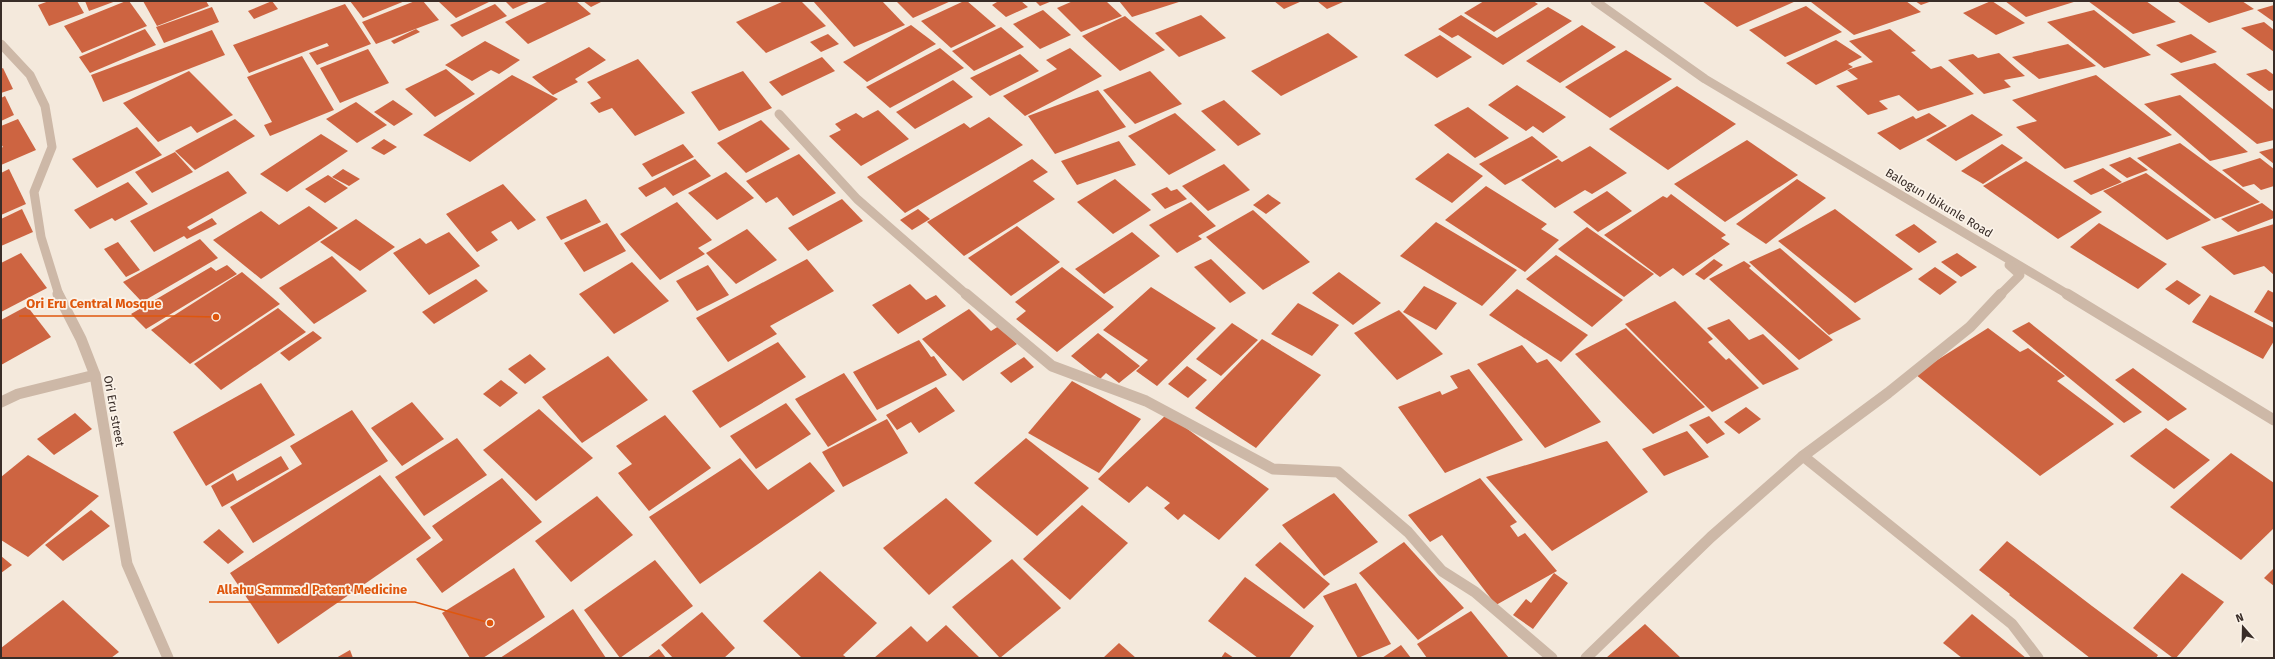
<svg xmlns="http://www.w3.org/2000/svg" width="2275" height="659" font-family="'Fira Sans',sans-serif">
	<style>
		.building { fill: #cd6441 }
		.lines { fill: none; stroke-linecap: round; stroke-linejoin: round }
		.minor-far1 { stroke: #cdb8a7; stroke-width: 9 }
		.minor { stroke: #cdb8a7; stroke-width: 11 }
		.labels { text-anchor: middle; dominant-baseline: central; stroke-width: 3.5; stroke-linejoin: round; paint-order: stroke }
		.street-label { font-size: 12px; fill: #392d28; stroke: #fbf3e9 }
		.leader { fill: none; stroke: #df570d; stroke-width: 1.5 }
		.callout-dot { fill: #df570d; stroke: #fbf3e9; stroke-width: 1.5 }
		.callout-label { font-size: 13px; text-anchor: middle; font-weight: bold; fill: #df570d; stroke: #fbf3e9; stroke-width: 3.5; stroke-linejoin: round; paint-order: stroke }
	</style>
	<rect width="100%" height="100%" fill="#f4e9dc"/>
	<!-- building -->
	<g class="building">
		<path d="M49,1H77L84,13L49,26L38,5Z"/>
		<path d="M85,1H116L89,11Z"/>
		<path d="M126,1H129L147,26L82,53L64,26Z"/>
		<path d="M143,1H206L209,6L157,26Z"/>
		<path d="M272,1L278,9L254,19L248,11Z"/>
		<path d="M350,1H405L363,18Z"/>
		<path d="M415,1H423L439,20L376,44L362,22Z"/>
		<path d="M438,1H491L456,18Z"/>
		<path d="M505,1H531L513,9Z"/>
		<path d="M549,1H576L591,14L528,44L505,22Z"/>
		<path d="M583,1H603L591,7Z"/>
		<path d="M784,1H801L826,26L766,53L736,22Z"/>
		<path d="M813,1H882L905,25L854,47Z"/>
		<path d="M896,1H951L913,18Z"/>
		<path d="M964,1H967L996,26L951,48L921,21Z"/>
		<path d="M996,1H1021L1028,7L1006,17L992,5L997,2Z"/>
		<path d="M1035,1H1052L1040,6Z"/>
		<path d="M1073,1H1106L1122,16L1081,32L1057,8Z"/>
		<path d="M1119,1H1182L1132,17Z"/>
		<path d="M1274,1H1302L1284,9Z"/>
		<path d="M1317,1H1342L1343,2L1327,9Z"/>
		<path d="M1484,1H1533L1538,4L1494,32L1464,13Z"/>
		<path d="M1702,1H1796L1737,27Z"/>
		<path d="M1906,1L1921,12L1854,35L1811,2Z"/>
		<path d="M1915,1H1932L1921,5Z"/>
		<path d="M1991,1H1992L2025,23L1996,35L1963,13Z"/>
		<path d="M2005,1H2077L2026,17Z"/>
		<path d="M2088,1H2146L2176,22L2133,34Z"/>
		<path d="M2177,1H2242L2254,9L2209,23Z"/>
		<path d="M345,4L371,44L317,65L309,53L329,46L327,43L249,73L233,45Z"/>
		<path d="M495,4L507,16L462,37L450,25Z"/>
		<path d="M2274,5V22L2257,10Z"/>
		<path d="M1806,6L1842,32L1785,57L1749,30Z"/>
		<path d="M212,7L219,22L164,43L156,27Z"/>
		<path d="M1548,7L1572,21L1503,65L1458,35L1452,38L1438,29L1461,15L1497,38Z"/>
		<path d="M1043,10L1071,35L1040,49L1013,24Z"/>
		<path d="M2094,10L2151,55L2104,68L2047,22Z"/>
		<path d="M1201,15L1226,38L1179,57L1155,33Z"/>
		<path d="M1125,16L1165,50L1120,71L1082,36Z"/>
		<path d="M2264,22L2274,30V52L2241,28Z"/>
		<path d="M911,25L936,44L867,82L843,62Z"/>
		<path d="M1582,25L1616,47L1560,83L1526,61Z"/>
		<path d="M1001,27L1024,47L974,71L952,51Z"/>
		<path d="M145,29L156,45L90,73L79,57Z"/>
		<path d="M416,29L420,32L394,44L391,41Z"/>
		<path d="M1890,29L1916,51L1911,52L1931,69L1941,66L1974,94L1918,111L1899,95L1879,101L1888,109L1868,115L1836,86L1858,79L1847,70L1873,62L1849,41Z"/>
		<path d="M212,30L225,55L103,102L91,75Z"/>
		<path d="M1328,33L1358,57L1281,96L1251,71Z"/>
		<path d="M828,34L839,44L821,52L810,42Z"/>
		<path d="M2191,34L2217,52L2181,63L2156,45Z"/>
		<path d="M1440,35L1472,57L1437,78L1404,55Z"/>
		<path d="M1836,40L1862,57L1848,64L1853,67L1816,85L1786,63Z"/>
		<path d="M485,41L520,60L499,74L491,70L472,81L445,65Z"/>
		<path d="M2068,44L2096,66L2039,79L2012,57Z"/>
		<path d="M589,47L606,60L575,79L578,82L553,95L532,77Z"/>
		<path d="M940,48L964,68L890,108L866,87Z"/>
		<path d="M1070,48L1102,76L1025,116L1003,96L1057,69L1046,60Z"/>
		<path d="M368,49L389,83L340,103L320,68Z"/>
		<path d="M1626,50L1672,79L1610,118L1565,87Z"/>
		<path d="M1999,53L2025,76L2004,80L2011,87L1984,94L1948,60L1973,54L1978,58Z"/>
		<path d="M1020,54L1039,71L990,96L970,78Z"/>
		<path d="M302,56L334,110L270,136L264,125L272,122L247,77Z"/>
		<path d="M822,57L835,71L782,96L769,82Z"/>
		<path d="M638,59L685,113L635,136L612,108L599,113L590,103L601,98L587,82Z"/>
		<path d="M2215,63L2274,110V140L2257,144L2170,74Z"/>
		<path d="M3,68L13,89L1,93V69Z"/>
		<path d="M446,69L475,94L435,117L405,89Z"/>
		<path d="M2266,69L2274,75V90L2269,91L2246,74Z"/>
		<path d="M189,71L233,115L197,133L191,126L158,142L123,103Z"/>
		<path d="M743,71L772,108L719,131L691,92Z"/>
		<path d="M1150,71L1182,104L1135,124L1103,90Z"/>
		<path d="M512,75L558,99L470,162L423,135Z"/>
		<path d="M2096,75L2172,135L2065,169L2016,127L2037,121L2012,100Z"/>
		<path d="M953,80L973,97L915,129L896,112Z"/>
		<path d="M1517,85L1566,117L1543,133L1533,126L1526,131L1488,105Z"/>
		<path d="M1677,86L1736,124L1668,170L1609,129Z"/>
		<path d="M1098,90L1126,127L1055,154L1028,116Z"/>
		<path d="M2180,95L2248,152L2210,161L2144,104Z"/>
		<path d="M5,96L14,115L1,121V98Z"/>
		<path d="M393,100L413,114L394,126L374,112Z"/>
		<path d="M1224,100L1261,134L1238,146L1201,111Z"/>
		<path d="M356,102L387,125L357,143L326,119Z"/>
		<path d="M1468,107L1509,138L1475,158L1434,125Z"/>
		<path d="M878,110L909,139L861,166L829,136L841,130L835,124L856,113L863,118Z"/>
		<path d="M1175,113L1216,150L1169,175L1128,136Z"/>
		<path d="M1929,113L1947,126L1900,150L1877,133L1913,116L1916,119Z"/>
		<path d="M1972,114L2003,135L1956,161L1926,140Z"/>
		<path d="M989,117L1023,145L905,213L867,177L964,123L970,128Z"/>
		<path d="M18,119L36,150L1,165V148L3,147L1,144V126Z"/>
		<path d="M235,119L255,136L195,170L175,151Z"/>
		<path d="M761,120L790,149L746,173L717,143Z"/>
		<path d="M137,127L162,155L97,188L72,159Z"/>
		<path d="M321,134L348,151L287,192L260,174Z"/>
		<path d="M1532,136L1558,157L1505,185L1479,164Z"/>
		<path d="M384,139L397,147L384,155L371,148Z"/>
		<path d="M1747,140L1798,175L1725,222L1674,184Z"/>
		<path d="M1119,141L1136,165L1077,185L1061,161Z"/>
		<path d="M2180,143L2260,202L2215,219L2137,158Z"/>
		<path d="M683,144L694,157L652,177L642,164Z"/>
		<path d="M2002,144L2023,158L1983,184L1961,171Z"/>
		<path d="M1590,146L1627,173L1592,194L1585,190L1555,208L1521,180L1558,159L1562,162Z"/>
		<path d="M2274,148V164L2259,152Z"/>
		<path d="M175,152L193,172L152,193L135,172Z"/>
		<path d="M1448,153L1483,176L1452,203L1415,179Z"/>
		<path d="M799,154L836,193L793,216L777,197L766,203L746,181Z"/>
		<path d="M2130,157L2148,170L2127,178L2109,165Z"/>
		<path d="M2260,158L2274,169V186L2261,190L2254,184L2243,187L2222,170Z"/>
		<path d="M695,159L711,176L673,196L665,187L646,197L638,188Z"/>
		<path d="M1032,159L1048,172L1033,181L1055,199L964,256L927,222Z"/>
		<path d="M2026,161L2102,212L2058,239L1983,186Z"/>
		<path d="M1224,164L1250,190L1208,211L1182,186Z"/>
		<path d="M2103,168L2122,182L2091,195L2073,181Z"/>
		<path d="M9,169L26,204L1,215V173Z"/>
		<path d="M343,169L360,179L349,186L332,177Z"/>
		<path d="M228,171L247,193L187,227L190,230L212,218L217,224L187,239L184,236L154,252L130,221Z"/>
		<path d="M726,172L754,198L717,220L688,193Z"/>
		<path d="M2146,173L2211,220L2167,240L2103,191Z"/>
		<path d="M328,175L348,188L325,203L305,189Z"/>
		<path d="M1115,179L1151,210L1113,234L1077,202Z"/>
		<path d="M1797,179L1826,198L1766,244L1736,224Z"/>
		<path d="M128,182L148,204L115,221L112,218L90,229L74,210Z"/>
		<path d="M503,184L536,220L518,230L511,221L491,232L498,240L477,252L446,214Z"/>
		<path d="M1486,186L1547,224L1541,229L1559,240L1525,272L1445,220Z"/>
		<path d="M1167,187L1171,191L1177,189L1187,199L1165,209L1151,194Z"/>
		<path d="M1607,191L1632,211L1598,232L1573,212Z"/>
		<path d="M1268,194L1281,203L1266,214L1253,205Z"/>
		<path d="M1671,194L1726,235L1721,238L1730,244L1683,276L1673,268L1660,277L1604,235L1663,196L1667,198Z"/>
		<path d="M586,199L601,222L561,240L546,217Z"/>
		<path d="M842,199L863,221L808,251L788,228Z"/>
		<path d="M677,202L712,240L698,248L705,254L660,280L620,234Z"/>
		<path d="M1191,202L1216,226L1198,236L1202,239L1177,253L1149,225Z"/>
		<path d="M2262,203L2274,212V218L2238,232L2221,219Z"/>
		<path d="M309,206L338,228L261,279L213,240L261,211L279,225Z"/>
		<path d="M22,209L33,232L1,246V219Z"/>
		<path d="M918,209L930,219L912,230L900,220Z"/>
		<path d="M1835,209L1913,269L1855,303L1778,241Z"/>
		<path d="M1253,210L1310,262L1263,290L1206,237Z"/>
		<path d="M356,219L395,247L360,271L320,242Z"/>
		<path d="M1436,222L1517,270L1482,306L1400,256Z"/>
		<path d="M607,223L626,251L584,272L564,243Z"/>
		<path d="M2099,223L2167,264L2138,289L2070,247Z"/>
		<path d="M1914,224L1937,242L1919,253L1895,235Z"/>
		<path d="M2274,224V275L2264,266L2234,275L2201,247Z"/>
		<path d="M1017,226L1060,262L1011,296L968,258Z"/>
		<path d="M1587,227L1654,274L1624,297L1558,249Z"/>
		<path d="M747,229L777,260L736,284L706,253Z"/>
		<path d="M449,232L480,266L429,295L393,253L420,238L426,244Z"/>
		<path d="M1132,232L1160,256L1104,294L1075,269Z"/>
		<path d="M200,239L218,258L142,302L123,282Z"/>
		<path d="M118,242L140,270L126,277L104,249Z"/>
		<path d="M1780,248L1861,319L1829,335L1749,262Z"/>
		<path d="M21,253L47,288L1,312V263Z"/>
		<path d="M1957,253L1977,267L1961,277L1941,262Z"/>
		<path d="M1556,255L1623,300L1592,327L1526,279Z"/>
		<path d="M332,256L367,291L314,324L279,288Z"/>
		<path d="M807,259L834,291L770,326L777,334L728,362L696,318Z"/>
		<path d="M1211,259L1246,293L1230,303L1194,267Z"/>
		<path d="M1714,259L1723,265L1704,280L1695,274Z"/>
		<path d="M1744,261L1751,266L1749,268L1833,340L1799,360L1709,279Z"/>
		<path d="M632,262L669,301L614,334L579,294Z"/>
		<path d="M227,265L237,274L146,329L131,314L211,267L216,271Z"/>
		<path d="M708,265L729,295L697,311L676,281Z"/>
		<path d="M1062,267L1114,307L1057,352L1016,319L1026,311L1015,302Z"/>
		<path d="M1935,267L1957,282L1940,295L1918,279Z"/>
		<path d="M242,272L280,304L190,364L151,330Z"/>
		<path d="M1339,272L1381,303L1353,325L1312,293Z"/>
		<path d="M476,279L488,291L434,324L422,312Z"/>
		<path d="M2177,280L2201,295L2189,305L2165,289Z"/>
		<path d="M910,284L926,300L936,295L946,306L898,334L872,305Z"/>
		<path d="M1424,286L1457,303L1436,330L1403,312Z"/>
		<path d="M1151,287L1216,328L1157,386L1136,371L1148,360L1103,330Z"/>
		<path d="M1517,289L1588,335L1561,362L1489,315Z"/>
		<path d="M2268,290L2274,293V323L2254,312Z"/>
		<path d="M2210,295L2274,328V341L2263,359L2192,322Z"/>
		<path d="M1675,301L1713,339L1708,342L1726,360L1729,358L1759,388L1712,412L1625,324Z"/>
		<path d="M1298,303L1339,325L1312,356L1271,334Z"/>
		<path d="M27,306L51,337L1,365V320Z"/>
		<path d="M278,308L306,332L221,390L194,364Z"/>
		<path d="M969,309L991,331L999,326L1017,344L963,381L922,339Z"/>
		<path d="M1399,310L1443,354L1397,380L1354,333Z"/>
		<path d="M1729,319L1749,340L1763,334L1799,369L1763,385L1707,328Z"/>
		<path d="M2029,322L2142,412L2124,423L2012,331Z"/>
		<path d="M1232,323L1258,340L1221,376L1196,359Z"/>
		<path d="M1626,328L1705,407L1653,434L1575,354Z"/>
		<path d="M1988,328L2020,352L2028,348L2065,376L2057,381L2114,424L2040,476L1915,374Z"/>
		<path d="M313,331L322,338L289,361L280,353Z"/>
		<path d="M1098,333L1140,366L1119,383L1106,373L1100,379L1071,356Z"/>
		<path d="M1262,339L1321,375L1256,448L1195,408Z"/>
		<path d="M919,340L931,357L934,356L947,375L877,410L853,372Z"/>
		<path d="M778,342L806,377L720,428L692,391Z"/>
		<path d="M1522,345L1537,363L1547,359L1601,422L1545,448L1477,364Z"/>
		<path d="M530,354L546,369L525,384L508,369Z"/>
		<path d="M608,356L648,400L582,443L542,397Z"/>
		<path d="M1024,357L1034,367L1011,383L1000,373Z"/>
		<path d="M1187,366L1207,380L1188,398L1168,384Z"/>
		<path d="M2133,368L2187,409L2168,421L2115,380Z"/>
		<path d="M1469,369L1523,440L1445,473L1398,407L1440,391L1442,395L1458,388L1450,376Z"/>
		<path d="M844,373L877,420L828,447L795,399Z"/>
		<path d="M501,380L518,393L500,407L483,394Z"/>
		<path d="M1072,381L1141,419L1099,473L1028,433Z"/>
		<path d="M261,383L295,435L206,486L173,432Z"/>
		<path d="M936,387L955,411L919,433L911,422L897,430L886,415Z"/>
		<path d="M412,402L444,439L402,466L371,428Z"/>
		<path d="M786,403L811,434L756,469L730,436Z"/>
		<path d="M1746,407L1761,419L1739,434L1724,422Z"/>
		<path d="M539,409L593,458L536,501L483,450Z"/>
		<path d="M352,410L388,461L253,543L230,507L302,464L290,446Z"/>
		<path d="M75,413L92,429L54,455L37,439Z"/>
		<path d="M1167,414L1269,489L1219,540L1184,514L1178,520L1164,508L1170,503L1147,486L1129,503L1098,479Z"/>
		<path d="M665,415L711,468L649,511L618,473L632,464L616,446Z"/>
		<path d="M1709,416L1725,434L1707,444L1689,425Z"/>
		<path d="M887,419L908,453L843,487L822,452Z"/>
		<path d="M2166,428L2210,460L2174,489L2130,456Z"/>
		<path d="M1687,431L1709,457L1664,476L1642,449Z"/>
		<path d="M457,438L487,475L424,516L395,477Z"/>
		<path d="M1026,438L1089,488L1037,536L974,483Z"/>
		<path d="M1607,441L1648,492L1552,551L1486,477Z"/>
		<path d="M2231,453L2274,483V528L2241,560L2170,507Z"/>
		<path d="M28,455L99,496L28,557L1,540V477Z"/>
		<path d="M281,456L289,469L222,507L211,486L233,473L237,481Z"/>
		<path d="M740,458L768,490L810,462L835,491L700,584L649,517Z"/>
		<path d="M380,475L431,538L278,644L230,573Z"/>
		<path d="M502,478L542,522L442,593L416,559L443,540L432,526Z"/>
		<path d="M1480,478L1517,522L1510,526L1518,537L1525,533L1557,571L1496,605L1442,535L1430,542L1408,515Z"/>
		<path d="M1334,493L1378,542L1324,576L1282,525Z"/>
		<path d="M597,496L633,535L571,582L535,541Z"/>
		<path d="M946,498L992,541L929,595L883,548Z"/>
		<path d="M1082,505L1128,543L1070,600L1023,559Z"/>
		<path d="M91,510L110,526L63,561L45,545Z"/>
		<path d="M219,529L244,552L228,564L203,542Z"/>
		<path d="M2007,541L2092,606L2158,655L2156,658H2090L2009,595L2010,594L1979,570Z"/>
		<path d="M1280,542L1330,584L1304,609L1255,565Z"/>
		<path d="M1404,542L1464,608L1418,640L1359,573Z"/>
		<path d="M1,556L12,565L1,573Z"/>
		<path d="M1012,559L1061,608L1000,658L952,607Z"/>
		<path d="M655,560L693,606L620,658L584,610Z"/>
		<path d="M514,568L545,617L483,658H470L442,613Z"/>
		<path d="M2274,568V586L2264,578Z"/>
		<path d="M820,571L877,623L843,655L847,658H802L763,621Z"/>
		<path d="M1554,573L1568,583L1533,629L1513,615L1526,599L1531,603Z"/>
		<path d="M2182,573L2224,602L2176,658H2173L2133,628Z"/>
		<path d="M1245,577L1314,626L1289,658H1258L1208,621Z"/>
		<path d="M1356,583L1391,644L1358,658L1323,596Z"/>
		<path d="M63,600L119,652L111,658H3L1,656V648Z"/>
		<path d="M573,609L606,658H500L529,639Z"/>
		<path d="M1471,611L1509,658H1427L1417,644Z"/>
		<path d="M702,612L735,648L724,658H673L661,645Z"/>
		<path d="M1972,614L2026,658H1962L1943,643Z"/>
		<path d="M1645,624L1681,658H1606Z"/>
		<path d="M946,625L980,658H874L911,626L927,642Z"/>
		<path d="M1119,643L1136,658H1103Z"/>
		<path d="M1401,645L1411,658H1382Z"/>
		<path d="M659,649L666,658H647Z"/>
		<path d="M350,650L353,658H336Z"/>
		<path d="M1225,652L1234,658H1221Z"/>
	</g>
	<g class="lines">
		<!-- minor-far1 -->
		<g class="minor-far1">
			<path d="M1595,1L1705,79L2069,295"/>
			<path d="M1,44L30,75L45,106L52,147L34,192L41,237L59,295"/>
			<path d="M779,114L857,199L967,295"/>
			<path d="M2000,295L2020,275L2009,265"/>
		</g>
		<!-- minor -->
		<g class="minor">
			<path d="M58,294L81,339L95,375L127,564L168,658"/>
			<path d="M966,294L1052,366L1146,401L1273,469L1338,472L1408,532L1442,571L1475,592L1552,658"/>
			<path d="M2067,294L2274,420"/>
			<path d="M1,402L18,394L95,375"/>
			<path d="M1803,456L2012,624L2038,658"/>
			<path d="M1586,658L1711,537L1803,456L1888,393L1970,327L2001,294"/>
		</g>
	</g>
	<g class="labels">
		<!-- street labels -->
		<g class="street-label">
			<text transform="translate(1939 203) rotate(31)">Balogun Ibikunle Road</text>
			<text transform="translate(114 411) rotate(80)">Ori Eru street</text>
		</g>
	</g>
	<!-- callouts -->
	<path class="leader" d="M216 317L170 316H19M490 623L415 602H209"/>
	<g class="callout-dot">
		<circle cx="216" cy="317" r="4"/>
		<circle cx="490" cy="623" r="4"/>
	</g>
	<g class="callout-label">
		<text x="94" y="308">Ori Eru Central Mosque</text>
		<text x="312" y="594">Allahu Sammad Patent Medicine</text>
	</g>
	<!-- border -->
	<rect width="2275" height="659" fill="none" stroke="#392d28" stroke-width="4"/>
	<!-- north arrow -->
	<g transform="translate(2243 627) rotate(340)" stroke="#fbf3e9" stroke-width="3" paint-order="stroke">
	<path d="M0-3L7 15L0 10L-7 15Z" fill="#392d28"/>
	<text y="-6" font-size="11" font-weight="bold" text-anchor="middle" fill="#392d28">N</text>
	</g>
</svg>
